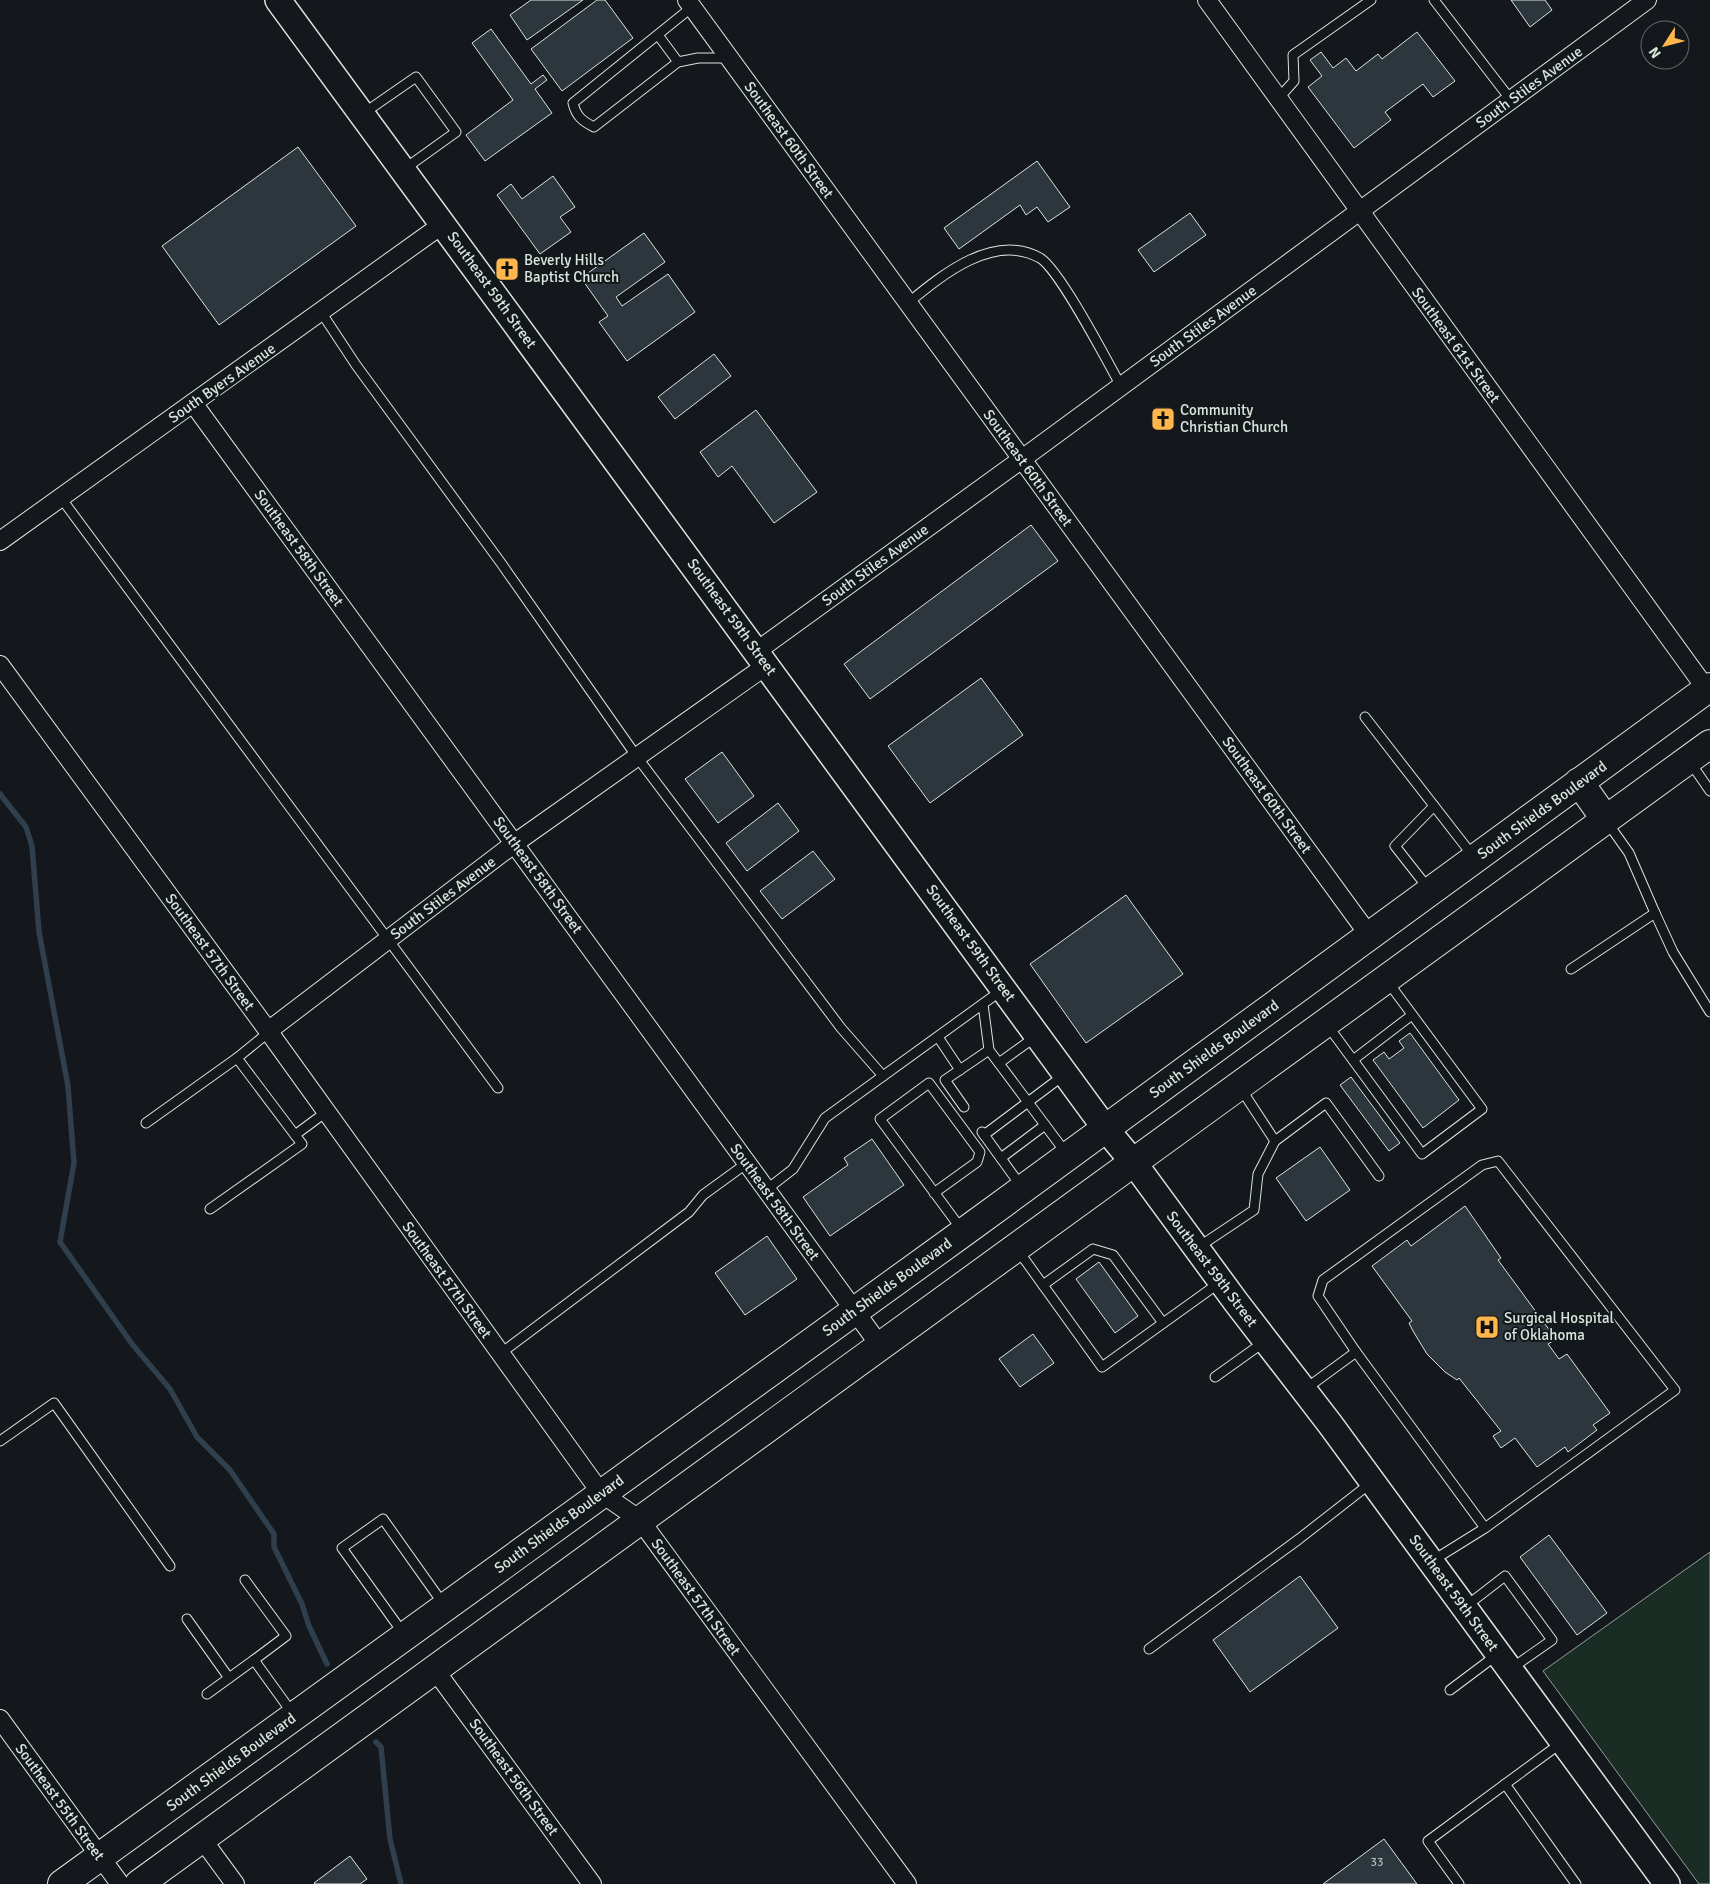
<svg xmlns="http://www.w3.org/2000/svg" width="1710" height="1884" font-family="Signika,sans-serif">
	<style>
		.green { fill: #1a2d24; stroke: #939e99 }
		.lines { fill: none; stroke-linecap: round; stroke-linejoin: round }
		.stream { stroke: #2f3f4d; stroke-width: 5.5 }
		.building { fill: #2c363c; stroke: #d8e6dc }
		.service-casing { stroke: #d8e6dc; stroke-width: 11 }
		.minor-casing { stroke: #d8e6dc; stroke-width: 20 }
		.secondary-casing { stroke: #d8e6dc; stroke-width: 28 }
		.primary-casing { stroke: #d8e6dc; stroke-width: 30 }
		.service { stroke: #14181c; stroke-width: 9 }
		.minor { stroke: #14181c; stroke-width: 18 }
		.secondary { stroke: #14181c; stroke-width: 25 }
		.primary { stroke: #14181c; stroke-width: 28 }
		.labels { text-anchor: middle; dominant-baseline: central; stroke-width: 4; stroke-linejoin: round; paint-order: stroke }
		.number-label { font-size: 12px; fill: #adbab4 }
		.street-label { font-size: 15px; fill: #d8e6dc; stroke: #14181c }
		.poi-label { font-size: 15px; fill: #d8e6dc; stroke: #14181c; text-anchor: start }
	</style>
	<rect width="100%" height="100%" fill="#14181c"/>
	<!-- green -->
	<path class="green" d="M1710,1552V1884H1699L1543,1671Z"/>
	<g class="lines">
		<!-- stream -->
		<g class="stream">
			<path d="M0,794L26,827L32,846L39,932L68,1086L74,1163L60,1242L132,1344L170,1389L197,1437L230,1470L274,1534V1547L302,1604L309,1626L327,1664"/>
			<path d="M376,1742L381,1747L390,1839L401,1884"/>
		</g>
	</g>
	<!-- building -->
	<g class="building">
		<path d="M531,0H583L527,40L510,15Z"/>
		<path d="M597,0H605L633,38L562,91L531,49Z"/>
		<path d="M1511,0H1545L1552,10L1530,27Z"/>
		<path d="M491,29L531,84L543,75L547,80L535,89L552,113L485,161L466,135L513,100L472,43Z"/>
		<path d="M1417,32L1455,81L1433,97L1423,84L1385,112L1391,120L1354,148L1308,87L1322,76L1310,60L1321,52L1333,68L1346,58L1356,71L1378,54L1382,59Z"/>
		<path d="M298,147L356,226L219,325L162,246Z"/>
		<path d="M1037,161L1070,207L1048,222L1037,207L1026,215L1020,205L959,249L944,228Z"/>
		<path d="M553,176L575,207L560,217L571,232L540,254L497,195L511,184L522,199Z"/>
		<path d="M1190,213L1206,235L1154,272L1138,250Z"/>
		<path d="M644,233L665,262L616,297L622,306L668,274L695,312L627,361L599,322L608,316L581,278Z"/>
		<path d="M714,354L731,376L675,419L658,397Z"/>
		<path d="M756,410L817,492L774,523L732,466L718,477L700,452Z"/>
		<path d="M1031,525L1058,561L870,699L844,664Z"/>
		<path d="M981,678L1023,735L930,803L888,746Z"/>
		<path d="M722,752L754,796L718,823L685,779Z"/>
		<path d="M778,803L799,831L747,871L726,843Z"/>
		<path d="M813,851L835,879L782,919L760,891Z"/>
		<path d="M1126,895L1183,974L1086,1043L1030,964Z"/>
		<path d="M1410,1033L1459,1100L1423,1128L1373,1060L1384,1052L1389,1059L1404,1048L1399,1041Z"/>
		<path d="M1351,1077L1400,1143L1389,1151L1340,1085Z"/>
		<path d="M872,1139L904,1185L830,1236L803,1197L848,1165L844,1158Z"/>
		<path d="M1320,1147L1350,1190L1306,1221L1276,1178Z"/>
		<path d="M1465,1206L1501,1258L1498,1260L1556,1339L1548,1344L1559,1359L1567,1354L1610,1413L1593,1425L1597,1430L1568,1452L1565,1447L1537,1467L1515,1438L1501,1448L1493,1436L1501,1431L1459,1378L1457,1380L1445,1372L1427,1354L1413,1331L1409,1323L1412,1321L1372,1266L1407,1240L1411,1246Z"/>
		<path d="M767,1236L797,1279L745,1315L715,1273Z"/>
		<path d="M1099,1262L1138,1316L1115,1333L1076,1279Z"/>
		<path d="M1033,1334L1054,1363L1020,1387L999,1359Z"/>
		<path d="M1549,1535L1607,1613L1577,1635L1520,1557Z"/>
		<path d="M1300,1576L1338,1628L1250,1692L1213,1640Z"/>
		<path d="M1384,1839L1417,1884H1323Z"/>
		<path d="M350,1856L367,1879L360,1884H315L314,1883Z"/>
	</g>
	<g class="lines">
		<!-- service casing -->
		<g class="service-casing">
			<g id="service">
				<path d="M1434,0L1511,100"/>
				<path d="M692,7L573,103C576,116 582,121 594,127L678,62L698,58H729"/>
				<path d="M658,35L678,62"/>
				<path d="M1278,99L1294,81L1293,55L1371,0"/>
				<path d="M364,113L416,77L456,132L403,170"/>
				<path d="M908,303C942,275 994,232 1040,258C1060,270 1107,361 1121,386"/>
				<path d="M321,312L356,365L501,563L637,757L841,1028L883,1076"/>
				<path d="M61,498L498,1088"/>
				<path d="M1365,717L1473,856"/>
				<path d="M1690,762L1710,791"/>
				<path d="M1428,888L1395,846L1434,806"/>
				<path d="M1655,913L1673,952L1710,1012"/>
				<path d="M1571,969L1655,913L1629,853L1607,822"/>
				<path d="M983,1004L989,1050L1066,1153"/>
				<path d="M1328,1026L1422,1154L1482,1109L1388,982"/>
				<path d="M938,1037L960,1070"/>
				<path d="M237,1058L269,1032"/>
				<path d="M1353,1060L1412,1015"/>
				<path d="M999,1063L1035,1037"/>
				<path d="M964,1107L945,1080L989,1050"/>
				<path d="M146,1123L237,1058L295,1135L302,1144L210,1209"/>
				<path d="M982,1132L1021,1186"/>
				<path d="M295,1135L326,1112"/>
				<path d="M984,1135L1064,1075"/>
				<path d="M1275,1141L1326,1103L1379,1176"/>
				<path d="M1001,1158L1045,1125"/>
				<path d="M766,1190L793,1169L825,1118L1002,990"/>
				<path d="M934,1193L977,1162L980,1152L929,1083L880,1119L962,1230"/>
				<path d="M1197,1248L1254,1210L1258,1174L1275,1141L1241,1089"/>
				<path d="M1017,1249L1102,1367L1219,1283"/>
				<path d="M1043,1285L1093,1249L1113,1255L1163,1323"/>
				<path d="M500,1354L689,1212L703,1195L747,1163"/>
				<path d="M1215,1377L1264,1342"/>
				<path d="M1304,1390L1356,1352"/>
				<path d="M0,1441L54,1403L170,1566"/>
				<path d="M1432,1561L1485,1528L1675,1390L1498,1161L1482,1165L1323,1280L1318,1296L1356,1352L1485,1528"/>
				<path d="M245,1580L286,1636L254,1660"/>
				<path d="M1465,1607L1505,1576L1552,1640L1512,1668"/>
				<path d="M187,1619L229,1678"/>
				<path d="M403,1633L342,1548L383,1519L444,1605"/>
				<path d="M1149,1649L1299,1539L1372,1482"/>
				<path d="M1450,1690L1498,1654"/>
				<path d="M207,1694L254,1660L293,1714"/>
				<path d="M1505,1784L1576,1884"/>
				<path d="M1459,1884L1428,1841L1561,1743"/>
			</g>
		</g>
		<!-- minor casing -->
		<g class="minor-casing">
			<g id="minor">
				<path d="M687,0L1369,935"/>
				<path d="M1207,0L1707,690"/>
				<path d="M193,403L881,1347"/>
				<path d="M0,541L443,224"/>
				<path d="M757,651L1022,459L1647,0"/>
				<path d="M0,665L269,1032L601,1493L640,1520L907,1884"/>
				<path d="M268,1031L515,843L767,665"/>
				<path d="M435,1670L592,1884"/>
				<path d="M0,1719L120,1884"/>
				<path d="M202,1839L235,1884"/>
			</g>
		</g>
		<!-- secondary casing -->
		<g class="secondary-casing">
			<path id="secondary" d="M278,0L1105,1128L1134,1163L1236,1302L1330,1424L1667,1884"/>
		</g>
		<!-- primary casing -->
		<g class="primary-casing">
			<g id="primary">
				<path d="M1579,782L1606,820"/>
				<path d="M62,1884L964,1232L1710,687"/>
				<path d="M139,1884L1710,744"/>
			</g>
		</g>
		<!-- service -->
		<use href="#service" class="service"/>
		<!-- minor -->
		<use href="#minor" class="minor"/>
		<!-- secondary -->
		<use href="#secondary" class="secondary"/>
		<!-- primary -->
		<use href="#primary" class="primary"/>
	</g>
	<!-- icons -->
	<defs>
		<g id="church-square" transform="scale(1.25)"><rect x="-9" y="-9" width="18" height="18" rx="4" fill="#ffb74d" stroke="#14181c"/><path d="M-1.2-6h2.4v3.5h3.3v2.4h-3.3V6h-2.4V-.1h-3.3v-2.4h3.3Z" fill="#111"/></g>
		<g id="hospital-square" transform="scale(1.25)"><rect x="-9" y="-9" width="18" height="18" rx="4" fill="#ffb74d" stroke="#14181c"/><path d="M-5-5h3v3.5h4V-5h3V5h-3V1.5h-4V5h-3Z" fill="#111"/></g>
	</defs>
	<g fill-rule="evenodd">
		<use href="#church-square" x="507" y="269"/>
		<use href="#church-square" x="1163" y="419"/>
		<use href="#hospital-square" x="1487" y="1327"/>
	</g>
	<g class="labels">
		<!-- number labels -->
		<g class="number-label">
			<text x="1377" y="1862">33</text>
		</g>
		<!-- street labels -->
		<g class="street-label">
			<text transform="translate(1529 87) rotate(-36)">South Stiles Avenue</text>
			<text transform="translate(789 140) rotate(54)">Southeast 60th Street</text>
			<text transform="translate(492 290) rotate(54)">Southeast 59th Street</text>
			<text transform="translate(1203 326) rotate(-36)">South Stiles Avenue</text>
			<text transform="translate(1456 345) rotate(54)">Southeast 61st Street</text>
			<text transform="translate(222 383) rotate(-35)">South Byers Avenue</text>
			<text transform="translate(1028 468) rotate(54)">Southeast 60th Street</text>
			<text transform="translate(299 548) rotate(54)">Southeast 58th Street</text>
			<text transform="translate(875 565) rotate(-36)">South Stiles Avenue</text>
			<text transform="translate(732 617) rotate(54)">Southeast 59th Street</text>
			<text transform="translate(1267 795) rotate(54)">Southeast 60th Street</text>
			<text transform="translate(1542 810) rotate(-36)">South Shields Boulevard</text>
			<text transform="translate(538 875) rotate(54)">Southeast 58th Street</text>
			<text transform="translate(443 898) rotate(-37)">South Stiles Avenue</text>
			<text transform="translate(971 943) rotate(54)">Southeast 59th Street</text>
			<text transform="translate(210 952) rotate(54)">Southeast 57th Street</text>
			<text transform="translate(1214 1049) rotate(-36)">South Shields Boulevard</text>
			<text transform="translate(775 1202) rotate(54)">Southeast 58th Street</text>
			<text transform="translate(1212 1269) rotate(53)">Southeast 59th Street</text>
			<text transform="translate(447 1280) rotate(54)">Southeast 57th Street</text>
			<text transform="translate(887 1287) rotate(-36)">South Shields Boulevard</text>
			<text transform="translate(559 1524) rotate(-36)">South Shields Boulevard</text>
			<text transform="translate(1454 1593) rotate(54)">Southeast 59th Street</text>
			<text transform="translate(696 1597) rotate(54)">Southeast 57th Street</text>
			<text transform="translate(231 1762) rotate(-36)">South Shields Boulevard</text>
			<text transform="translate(514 1777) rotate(54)">Southeast 56th Street</text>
			<text transform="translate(60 1802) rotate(54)">Southeast 55th Street</text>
		</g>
		<!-- poi labels -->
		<g class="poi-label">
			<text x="524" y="260">Beverly Hills<tspan x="524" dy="17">Baptist Church</tspan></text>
			<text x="1180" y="410">Community<tspan x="1180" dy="17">Christian Church</tspan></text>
			<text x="1504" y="1318">Surgical Hospital<tspan x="1504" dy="17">of Oklahoma</tspan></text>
		</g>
	</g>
	<!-- north arrow -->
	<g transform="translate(1665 45) rotate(234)"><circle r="24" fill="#14181c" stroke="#626a69"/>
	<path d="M0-4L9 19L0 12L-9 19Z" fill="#ffb74d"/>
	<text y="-8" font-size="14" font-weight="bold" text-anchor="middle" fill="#d8e6dc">N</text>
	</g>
</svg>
